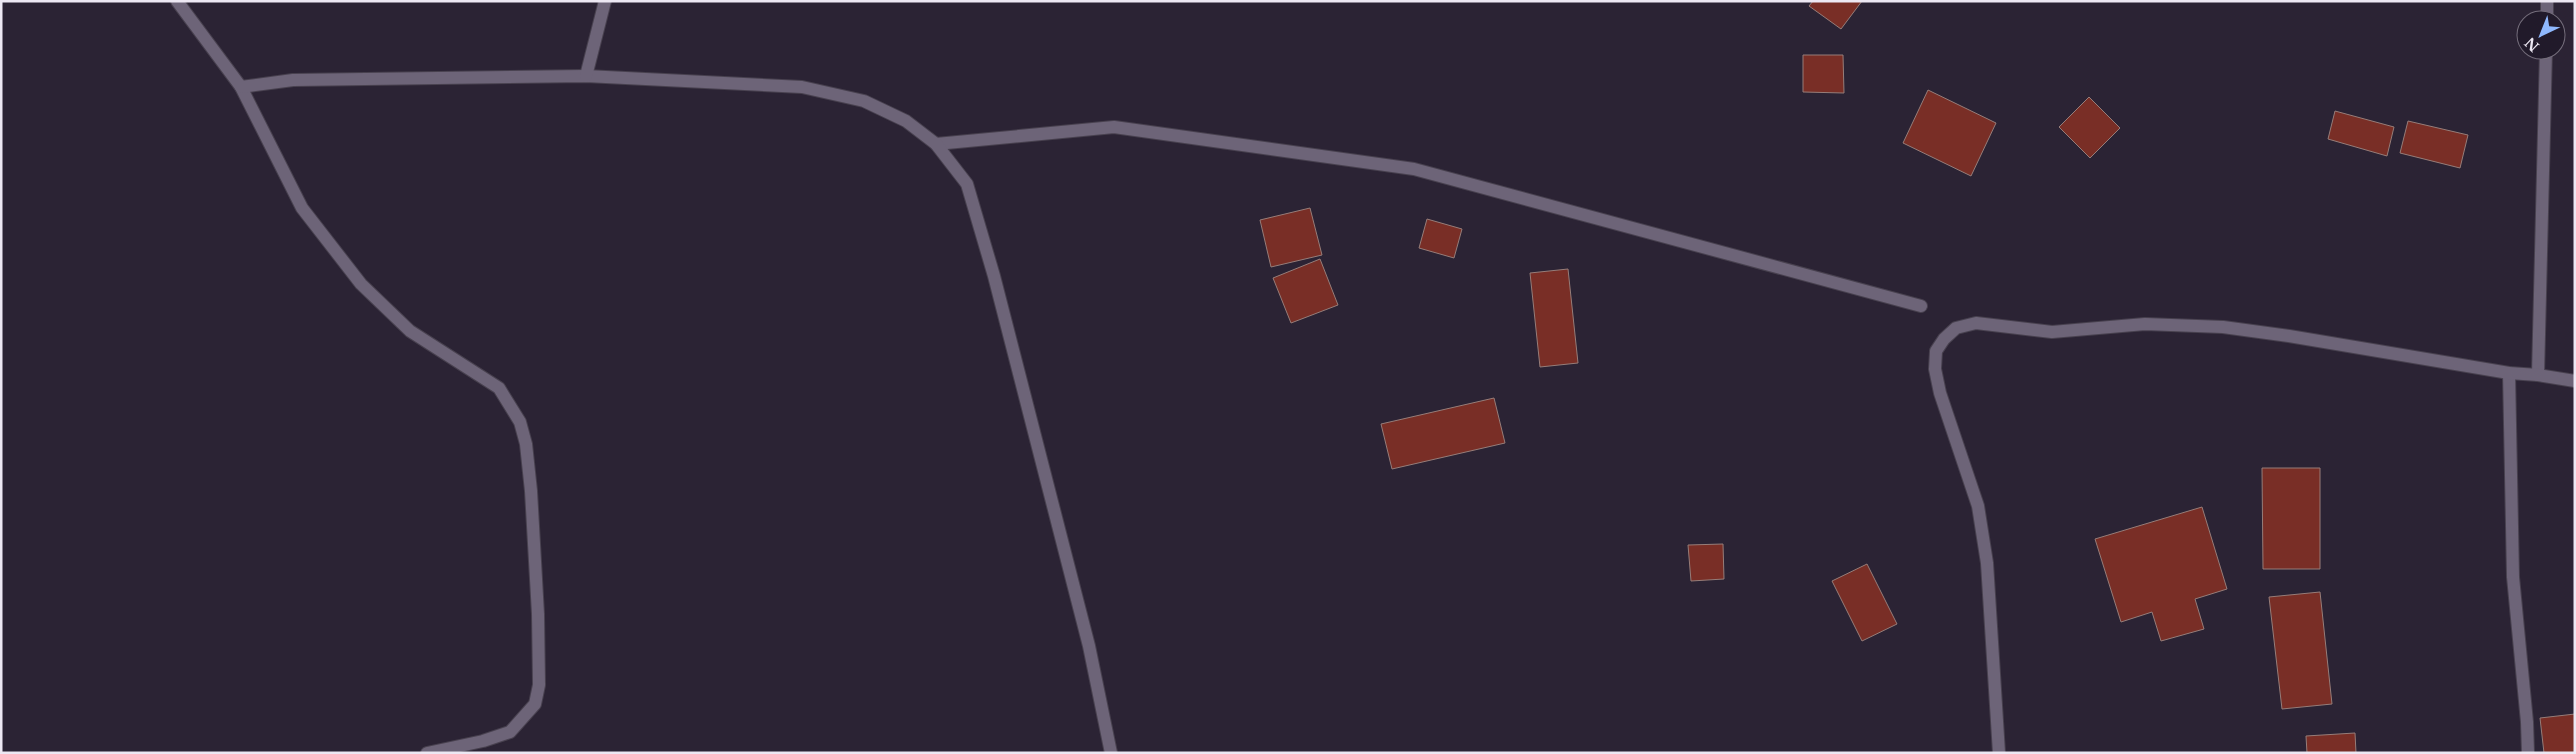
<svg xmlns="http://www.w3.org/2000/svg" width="2576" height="754" font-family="'Libre Baskerville',serif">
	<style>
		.building { fill: #792e26; stroke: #967d79 }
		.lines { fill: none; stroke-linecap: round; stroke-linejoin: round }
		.street-casing { stroke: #48414f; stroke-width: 14 }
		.secondary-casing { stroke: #48414f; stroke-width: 14 }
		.street { stroke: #6d6478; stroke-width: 12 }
		.secondary { stroke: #6d6478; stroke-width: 12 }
	</style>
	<rect width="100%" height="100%" fill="#2b2334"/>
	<!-- building -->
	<g class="building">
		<path d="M1813,1H1862L1841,29L1809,6Z"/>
		<path d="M1803,55H1843L1844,93L1803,92Z"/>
		<path d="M1928,90L1996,123L1971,176L1903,143Z"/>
		<path d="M2089,97L2120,128L2090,158L2059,127Z"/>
		<path d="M2335,111L2394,127L2387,156L2328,139Z"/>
		<path d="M2408,121L2468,135L2460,168L2400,153Z"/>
		<path d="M1310,208L1322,255L1271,267L1260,220Z"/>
		<path d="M1427,219L1462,229L1454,258L1419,248Z"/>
		<path d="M1320,259L1338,305L1291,323L1273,278Z"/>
		<path d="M1568,269L1578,363L1540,367L1530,273Z"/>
		<path d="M1494,398L1505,443L1392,469L1381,424Z"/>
		<path d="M2262,468H2320V569H2263Z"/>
		<path d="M2202,507L2227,589L2195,599L2204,629L2161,641L2152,612L2121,622L2095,539Z"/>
		<path d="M1723,544L1724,579L1691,581L1688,545Z"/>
		<path d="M1867,564L1897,624L1862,641L1832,581Z"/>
		<path d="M2320,592L2332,704L2282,709L2269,597Z"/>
		<path d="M2575,714V753H2544L2540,718Z"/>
		<path d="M2355,733L2356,753H2307L2306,736Z"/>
	</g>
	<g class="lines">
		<!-- street casing -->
		<g class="street-casing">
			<g id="street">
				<path d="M2547,20V1"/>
				<path d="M241,87L302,208L361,284L410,331L499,388L520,422L526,444L531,491L538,614L539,685L535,704L510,732L483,741L427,753"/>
				<path d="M936,144L1114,127L1414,169L1921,306"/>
				<path d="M2509,373L2513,577L2527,722L2528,753"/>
				<path d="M2538,375L2546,50"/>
				<path d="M1999,753L1987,563L1978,506L1940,393L1935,369L1936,351L1944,339L1956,328L1976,323L2052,332L2145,324L2223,327L2289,336L2509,373L2538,375L2575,381"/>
			</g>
		</g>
		<!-- secondary casing -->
		<g class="secondary-casing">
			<g id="secondary">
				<path d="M177,1L241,87L293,80L586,76L802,87L864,101L906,121L936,144L967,184L994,276L1089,646L1111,753"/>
				<path d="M586,76L605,1"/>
			</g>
		</g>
		<!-- street -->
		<use href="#street" class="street"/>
		<!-- secondary -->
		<use href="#secondary" class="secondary"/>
	</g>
	<!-- border -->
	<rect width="2576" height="754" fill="none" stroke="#ede8f3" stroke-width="5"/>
	<!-- north arrow -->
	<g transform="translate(2541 35) rotate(223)"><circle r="24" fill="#211a2a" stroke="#736c7a"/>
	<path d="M0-4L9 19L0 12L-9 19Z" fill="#8fb8fd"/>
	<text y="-8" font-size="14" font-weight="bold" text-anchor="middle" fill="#ede8f3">N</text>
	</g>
</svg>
